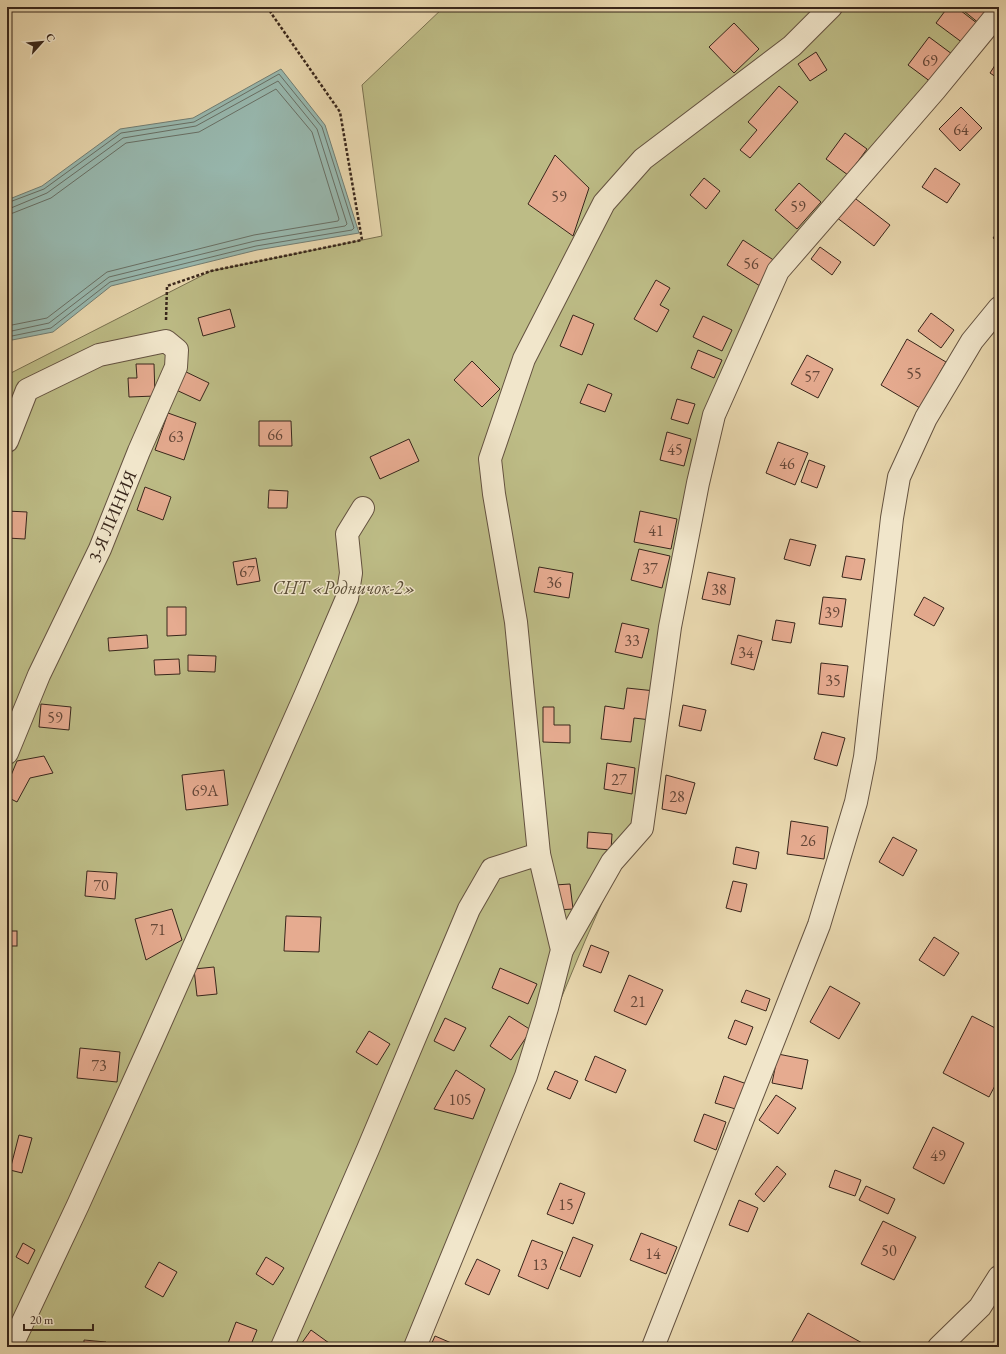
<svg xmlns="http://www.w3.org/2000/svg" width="1006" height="1354" font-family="'EB Garamond',serif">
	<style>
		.green { fill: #bdbc86; stroke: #7a7150 }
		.water { fill: #98b9b0; stroke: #727e74 }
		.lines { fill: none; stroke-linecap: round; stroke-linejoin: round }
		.shore { stroke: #687066; stroke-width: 1 }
		.building { fill: #e6ab90; stroke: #38261b }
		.minor-casing { stroke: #645240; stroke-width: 24 }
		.path { stroke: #38261b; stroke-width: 2.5; stroke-dasharray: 3 2; stroke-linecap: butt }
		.minor { stroke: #f1e6cb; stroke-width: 22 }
		.labels { text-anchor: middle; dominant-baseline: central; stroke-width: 3; stroke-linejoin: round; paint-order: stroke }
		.number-label { font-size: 16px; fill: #644738 }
		.street-label { font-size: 18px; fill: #38261b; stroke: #f1e6cb }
		.park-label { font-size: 18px; font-style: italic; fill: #594c36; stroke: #f1e6cb }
	</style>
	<rect width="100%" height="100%" fill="#e9d8af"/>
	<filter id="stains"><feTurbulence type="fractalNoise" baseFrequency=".005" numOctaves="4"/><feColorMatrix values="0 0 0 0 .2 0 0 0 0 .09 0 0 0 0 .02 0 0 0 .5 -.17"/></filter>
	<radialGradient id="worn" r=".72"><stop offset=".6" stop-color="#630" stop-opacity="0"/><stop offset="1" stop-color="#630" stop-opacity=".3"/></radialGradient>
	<!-- green -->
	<path class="green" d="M444,7H999L784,281L702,471L641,814L585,941L416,1347H7V375L211,271L382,236L362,85Z"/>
	<!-- water -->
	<path class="water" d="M281,69L325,125L359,233L257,250L111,286L53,332L7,341V200L42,186L120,129L193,118Z"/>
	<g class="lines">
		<!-- shore -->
		<g class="shore">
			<path d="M7,203L44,189L121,133L194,122L279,74L322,127L354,228L352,230L256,246L110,282L51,328L7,337"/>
			<path d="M7,208H11L47,193L123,138L196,126L278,81L317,129L347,224L345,226L255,241L109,277L49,323L7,332"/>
			<path d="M7,214L13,213L51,198L126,143L199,132L276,89L312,132L339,219L338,221L254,235L107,272L47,318L7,326"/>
		</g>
	</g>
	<!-- building -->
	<g class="building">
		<path d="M948,7H956L978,24L963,43L936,23Z"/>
		<path d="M959,7H993L980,24Z"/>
		<path d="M734,23L759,49L734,73L709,47Z"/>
		<path d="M929,37L952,54L931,82L908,65Z"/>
		<path d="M816,52L827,70L810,81L798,64Z"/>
		<path d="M999,59V79L990,73Z"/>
		<path d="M779,86L798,102L750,158L740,150L757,130L748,122Z"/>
		<path d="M961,107L982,128L960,151L939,129Z"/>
		<path d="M845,133L867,149L848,175L826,159Z"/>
		<path d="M555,155L589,188L573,236L528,204Z"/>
		<path d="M935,168L960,184L947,203L922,187Z"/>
		<path d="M704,178L720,191L706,209L690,195Z"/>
		<path d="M799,183L821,202L797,229L775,210Z"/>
		<path d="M852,196L890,225L874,246L836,217Z"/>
		<path d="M999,230V242L993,238Z"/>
		<path d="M743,240L775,261L760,286L727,265Z"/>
		<path d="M820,247L841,262L832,275L811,259Z"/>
		<path d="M656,280L670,288L660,305L669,310L657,332L634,319Z"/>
		<path d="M230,309L235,327L203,336L198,318Z"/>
		<path d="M931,313L954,330L941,348L918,331Z"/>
		<path d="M573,315L594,324L582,355L560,346Z"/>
		<path d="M703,316L732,330L722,351L693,337Z"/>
		<path d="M907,339L946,362L920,408L881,385Z"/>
		<path d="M698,350L722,360L714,378L691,368Z"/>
		<path d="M807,355L833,369L818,398L791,384Z"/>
		<path d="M472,361L500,389L482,407L454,380Z"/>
		<path d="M136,364H154L155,396L129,397L128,378H137Z"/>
		<path d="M182,370L209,383L200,401L174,389Z"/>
		<path d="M588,384L612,394L605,412L580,403Z"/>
		<path d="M677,399L695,404L688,424L671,419Z"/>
		<path d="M168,413L196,423L184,460L155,450Z"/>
		<path d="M259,421H291L292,446H259Z"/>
		<path d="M667,432L691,439L684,466L660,460Z"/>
		<path d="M409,439L419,461L380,479L370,457Z"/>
		<path d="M778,442L808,453L795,485L766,473Z"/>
		<path d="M809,460L825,466L817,488L801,482Z"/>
		<path d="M145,487L171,497L163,520L137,510Z"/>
		<path d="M269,490L288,491L287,508H268Z"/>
		<path d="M7,511L27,512L25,539L7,538Z"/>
		<path d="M640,511L677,519L671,549L634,542Z"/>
		<path d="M790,539L816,545L810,566L784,559Z"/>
		<path d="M639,549L670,556L662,588L631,580Z"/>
		<path d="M846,556L865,559L861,580L842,577Z"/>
		<path d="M256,558L260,581L237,585L233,562Z"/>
		<path d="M539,567L573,573L569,598L534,592Z"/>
		<path d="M708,572L735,578L730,605L702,599Z"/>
		<path d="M823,597L846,599L842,627L819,624Z"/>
		<path d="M924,597L944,608L934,626L914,615Z"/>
		<path d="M167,607H186V635L167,636Z"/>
		<path d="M776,620L795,623L791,643L772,640Z"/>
		<path d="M622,623L649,629L642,658L615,652Z"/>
		<path d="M147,635L148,648L109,651L108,638Z"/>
		<path d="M738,635L762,641L754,670L731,664Z"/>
		<path d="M188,655L216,656L215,672L188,671Z"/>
		<path d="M179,659L180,674L155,675L154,660Z"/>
		<path d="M821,663L848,666L844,697L818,694Z"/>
		<path d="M627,688L655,691L651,720L634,718L631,742L601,739L605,706L624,709Z"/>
		<path d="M41,704L71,707L69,730L39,727Z"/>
		<path d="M683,705L706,710L701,731L679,726Z"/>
		<path d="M543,707H554V725H570V743L543,742Z"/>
		<path d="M822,732L845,738L837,766L814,759Z"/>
		<path d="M44,756L53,773L30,778L17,802L7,797V785L17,761Z"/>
		<path d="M607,763L635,768L632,794L604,789Z"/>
		<path d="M224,770L228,805L186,810L182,775Z"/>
		<path d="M666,775L695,783L686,814L662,809Z"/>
		<path d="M791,821L828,827L824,859L787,854Z"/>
		<path d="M588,832L612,834L611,850L587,848Z"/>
		<path d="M893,837L917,850L903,876L879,862Z"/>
		<path d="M736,847L759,852L756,869L733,864Z"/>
		<path d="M87,871L117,873L115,899L85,896Z"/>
		<path d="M733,881L747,884L741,912L726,908Z"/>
		<path d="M570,884L573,909L557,910L555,885Z"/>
		<path d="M172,909L182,940L146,960L135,919Z"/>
		<path d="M286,916L321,917L319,952L284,951Z"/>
		<rect x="7" y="931" width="10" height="15"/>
		<path d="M934,937L959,953L944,976L919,960Z"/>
		<path d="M591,945L609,952L601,973L583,966Z"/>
		<path d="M214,967L217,994L197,996L194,969Z"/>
		<path d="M500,968L537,984L528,1004L492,988Z"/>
		<path d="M629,975L663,990L646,1025L614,1011Z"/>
		<path d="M830,986L860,1003L839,1039L810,1022Z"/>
		<path d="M746,990L770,999L766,1011L741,1002Z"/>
		<path d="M509,1016L531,1030L511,1060L490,1046Z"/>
		<path d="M972,1016L999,1030V1078L989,1097L943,1073Z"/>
		<path d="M445,1018L466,1028L454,1051L434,1041Z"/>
		<path d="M735,1020L753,1027L746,1045L728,1038Z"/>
		<path d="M369,1031L390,1044L377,1065L356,1052Z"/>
		<path d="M80,1048L120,1052L117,1082L77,1078Z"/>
		<path d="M778,1054L808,1060L802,1089L772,1083Z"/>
		<path d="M595,1056L626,1070L616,1093L585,1080Z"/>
		<path d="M456,1070L485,1089L473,1119L434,1109Z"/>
		<path d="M555,1071L578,1081L570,1099L547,1089Z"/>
		<path d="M724,1076L747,1084L739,1110L715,1103Z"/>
		<path d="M776,1095L796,1108L778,1134L759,1120Z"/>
		<path d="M704,1114L726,1122L716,1150L694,1141Z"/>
		<path d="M933,1127L964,1143L944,1184L913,1168Z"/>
		<path d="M19,1135L32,1138L22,1173L10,1170Z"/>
		<path d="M777,1166L786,1174L764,1202L755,1194Z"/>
		<path d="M835,1170L861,1180L855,1196L829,1187Z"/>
		<path d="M560,1183L585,1193L573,1224L547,1214Z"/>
		<path d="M866,1186L895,1199L888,1214L859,1200Z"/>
		<path d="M739,1200L758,1208L748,1232L729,1225Z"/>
		<path d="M883,1221L916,1237L894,1280L861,1264Z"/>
		<path d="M641,1233L677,1247L666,1274L630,1260Z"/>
		<path d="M573,1237L593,1245L580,1277L560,1269Z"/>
		<path d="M532,1240L563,1252L548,1289L518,1276Z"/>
		<path d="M23,1243L35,1250L28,1264L16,1257Z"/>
		<path d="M266,1257L284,1268L273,1285L256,1274Z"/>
		<path d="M477,1259L500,1270L489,1295L465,1284Z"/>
		<path d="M159,1262L177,1272L163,1297L145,1287Z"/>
		<path d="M808,1313L864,1344L862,1347H789Z"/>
		<path d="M236,1322L257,1330L250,1347L227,1346Z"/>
		<path d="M311,1330L329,1343L326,1347H299Z"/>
		<path d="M435,1336L456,1345L455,1347H430Z"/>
		<path d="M84,1340L106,1342V1347H84Z"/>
	</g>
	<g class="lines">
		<!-- minor casing -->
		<g class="minor-casing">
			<g id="minor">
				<path d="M7,441L27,390L99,355L166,341L177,350L176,367L139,451L100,549L39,675L7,753"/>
				<path d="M562,950L612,862L642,828L670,627L698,483L714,415L778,271L935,90L999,12"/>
				<path d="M11,1347L78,1205L153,1039L305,696L347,598L351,573L347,534L363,508"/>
				<path d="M282,1347L368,1149L469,909L492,869L539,854L516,622L494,494L490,459L524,359L604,203L643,159L792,46L831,7"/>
				<path d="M415,1347L526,1076L547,1008L562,950L539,854"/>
				<path d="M653,1347L819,925L856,802L865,757L892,518L899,477L926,418L972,341L999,308"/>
				<path d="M939,1347L980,1307L999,1277"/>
			</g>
		</g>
		<!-- path -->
		<path class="path" d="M166,320L167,286L211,271L362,240L340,112L271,13L268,7"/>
		<!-- minor -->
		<use href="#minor" class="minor"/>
	</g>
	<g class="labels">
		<!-- number labels -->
		<g class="number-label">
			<text x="930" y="60">69</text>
			<text x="961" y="129">64</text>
			<text x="559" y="196">59</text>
			<text x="798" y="206">59</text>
			<text x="751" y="263">56</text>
			<text x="914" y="373">55</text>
			<text x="812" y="376">57</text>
			<text x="275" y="434">66</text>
			<text x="176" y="436">63</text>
			<text x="675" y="449">45</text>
			<text x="787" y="463">46</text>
			<text x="656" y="530">41</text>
			<text x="650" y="568">37</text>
			<text x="247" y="571">67</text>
			<text x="554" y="582">36</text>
			<text x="719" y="589">38</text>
			<text x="832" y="612">39</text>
			<text x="632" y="640">33</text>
			<text x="746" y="652">34</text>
			<text x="833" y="680">35</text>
			<text x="55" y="717">59</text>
			<text x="619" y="779">27</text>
			<text x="205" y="790">69А</text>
			<text x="677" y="796">28</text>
			<text x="808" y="840">26</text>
			<text x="101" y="885">70</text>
			<text x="158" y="929">71</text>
			<text x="638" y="1001">21</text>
			<text x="99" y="1065">73</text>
			<text x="460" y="1099">105</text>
			<text x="938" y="1155">49</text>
			<text x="566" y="1204">15</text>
			<text x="889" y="1250">50</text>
			<text x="653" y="1253">14</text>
			<text x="540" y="1264">13</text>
		</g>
		<!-- street labels -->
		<g class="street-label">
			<text transform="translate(112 516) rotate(-67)">3-Я ЛИНИЯ</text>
		</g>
		<!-- park labels -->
		<g class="park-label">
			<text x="344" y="587">СНТ «Родничок-2»</text>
		</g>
	</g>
	<!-- margin -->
	<rect width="1006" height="1354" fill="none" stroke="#e9d8af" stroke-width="24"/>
	<rect x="8" y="8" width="990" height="1338" fill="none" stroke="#38261b" stroke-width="2"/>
	<rect x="12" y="12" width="982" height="1330" fill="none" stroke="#38261b"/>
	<!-- north arrow -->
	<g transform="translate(42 42) rotate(63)" stroke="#f1e6cb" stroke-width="3" paint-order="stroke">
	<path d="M0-3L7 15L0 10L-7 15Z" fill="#38261b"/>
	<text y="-6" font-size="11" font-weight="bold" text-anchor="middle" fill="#38261b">С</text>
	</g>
	<!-- scale -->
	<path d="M24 1324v6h69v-6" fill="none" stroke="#38261b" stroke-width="2"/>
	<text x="30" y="1324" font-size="12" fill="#38261b" stroke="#f1e6cb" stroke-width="3" paint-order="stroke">20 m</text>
	<rect width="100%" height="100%" filter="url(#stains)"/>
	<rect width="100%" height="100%" fill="url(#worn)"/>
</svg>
